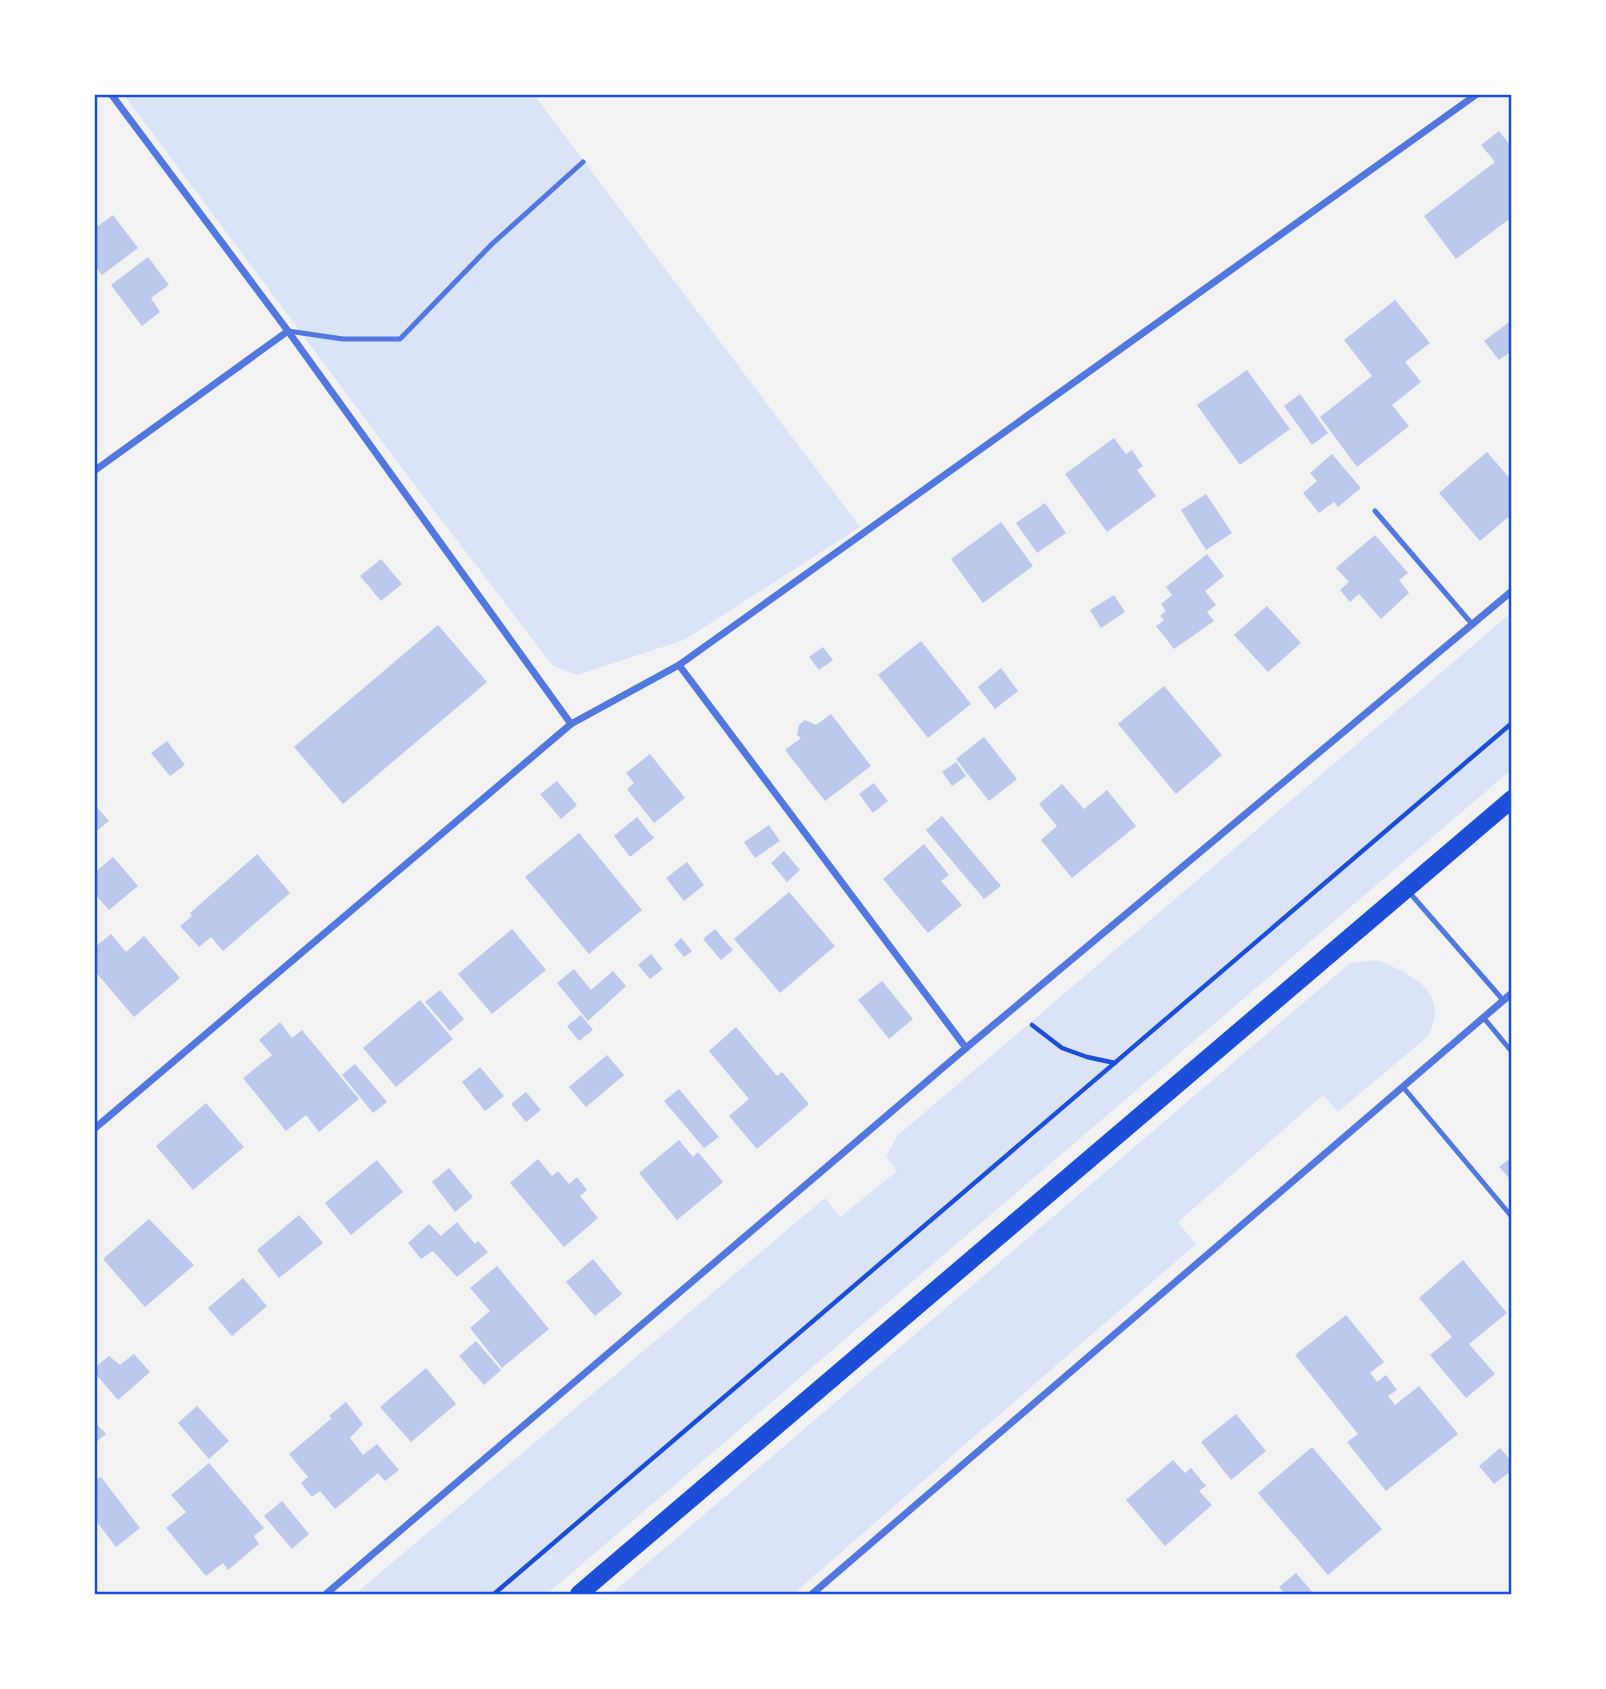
<svg xmlns="http://www.w3.org/2000/svg" width="1606" height="1689" font-family="Montserrat,sans-serif">
	<style>
		.green { fill: #dbe4f7 }
		.building { fill: #bdc9ec }
		.lines { fill: none; stroke-linecap: round; stroke-linejoin: round }
		.path { stroke: #1d4ed8; stroke-width: 4.5 }
		.service { stroke: #5277de; stroke-width: 5 }
		.minor { stroke: #5277de; stroke-width: 7 }
		.primary { stroke: #1d4ed8; stroke-width: 18 }
		.neatline { fill: none; stroke: #1d4ed8; stroke-width: 2.5 }
	</style>
	<rect width="100%" height="100%" fill="#f2f2f2"/>
	<!-- green -->
	<g class="green">
		<path d="M124,95H534L860,527L684,640L577,675L553,666L407,475Z"/>
		<path d="M1511,613V770L547,1594H355L825,1198L840,1217L897,1171L886,1157L897,1136Z"/>
		<path d="M1377,960C1412,974 1452,993 1427,1037L1338,1112L1323,1095L1178,1222L1196,1244L793,1594H611L1350,963Z"/>
	</g>
	<!-- building -->
	<g class="building">
		<path d="M1499,131L1512,148V217L1456,259L1424,216L1495,162L1481,145Z"/>
		<path d="M113,215L138,248L102,275L94,264V222L98,226Z"/>
		<path d="M148,257L169,285L151,298L160,312L142,326L111,285Z"/>
		<path d="M1395,300L1430,343L1405,362L1421,382L1392,405L1409,426L1357,467L1320,417L1372,376L1344,340Z"/>
		<path d="M1512,320V351L1499,360L1484,341Z"/>
		<path d="M1247,370L1290,429L1240,465L1197,405Z"/>
		<path d="M1300,394L1328,433L1312,445L1284,406Z"/>
		<path d="M1114,438L1126,454L1132,450L1143,466L1137,470L1156,496L1107,532L1065,474Z"/>
		<path d="M1487,452L1512,481V514L1480,541L1439,493Z"/>
		<path d="M1332,454L1361,488L1338,507L1334,502L1319,513L1303,493L1317,481L1310,473Z"/>
		<path d="M1206,494L1232,533L1206,550L1181,510Z"/>
		<path d="M1045,503L1066,533L1037,553L1016,523Z"/>
		<path d="M1001,522L1033,566L983,603L951,559Z"/>
		<path d="M1375,535L1408,573L1399,580L1409,593L1381,619L1359,594L1350,602L1340,590L1349,582L1336,568Z"/>
		<path d="M1207,554L1224,576L1205,591L1216,605L1207,612L1214,621L1174,649L1156,626L1164,620L1160,616L1166,611L1161,604L1172,595L1166,587Z"/>
		<path d="M381,559L402,584L381,601L360,576Z"/>
		<path d="M1114,595L1125,612L1101,628L1090,610Z"/>
		<path d="M1267,606L1301,643L1268,672L1234,635Z"/>
		<path d="M438,625L487,682L343,804L294,747Z"/>
		<path d="M921,641L971,704L928,738L878,675Z"/>
		<path d="M823,647L833,660L819,670L809,657Z"/>
		<path d="M1001,668L1018,691L995,709L978,687Z"/>
		<path d="M1164,686L1222,755L1176,794L1118,724Z"/>
		<path d="M831,714L871,766L825,801L785,750L801,738L797,735L799,725L805,720L816,725Z"/>
		<path d="M984,737L1017,779L989,801L956,759Z"/>
		<path d="M167,741L185,765L170,776L151,753Z"/>
		<path d="M650,754L685,798L654,823L627,789L634,783L626,773Z"/>
		<path d="M956,762L966,776L952,786L942,772Z"/>
		<path d="M557,781L577,805L561,819L540,794Z"/>
		<path d="M874,783L888,801L873,813L859,794Z"/>
		<path d="M1062,784L1084,809L1107,790L1136,826L1072,878L1041,840L1057,826L1039,804Z"/>
		<path d="M94,804L109,821L98,830L94,827Z"/>
		<path d="M942,816L1001,886L984,899L926,830Z"/>
		<path d="M637,817L654,838L630,857L614,836Z"/>
		<path d="M769,825L780,841L755,858L744,842Z"/>
		<path d="M579,833L642,910L589,954L525,877Z"/>
		<path d="M924,844L949,875L941,881L962,905L928,933L883,879Z"/>
		<path d="M784,851L800,870L787,882L771,863Z"/>
		<path d="M257,854L290,893L223,951L211,937L199,947L180,926L192,916L190,913Z"/>
		<path d="M113,857L138,886L109,910L94,893V873Z"/>
		<path d="M687,862L704,885L684,901L666,878Z"/>
		<path d="M789,892L835,946L780,993L734,939Z"/>
		<path d="M512,929L546,970L492,1014L458,974Z"/>
		<path d="M715,929L733,950L721,960L703,939Z"/>
		<path d="M111,934L126,952L144,936L180,978L134,1017L94,970V948Z"/>
		<path d="M681,938L692,951L684,957L674,945Z"/>
		<path d="M651,954L663,969L650,979L638,965Z"/>
		<path d="M574,969L591,990L613,971L626,986L588,1021L557,983Z"/>
		<path d="M882,981L913,1019L889,1039L858,1000Z"/>
		<path d="M440,990L464,1019L450,1031L425,1002Z"/>
		<path d="M420,1000L453,1039L396,1087L363,1048Z"/>
		<path d="M581,1015L593,1030L579,1041L567,1026Z"/>
		<path d="M280,1022L292,1038L302,1030L359,1099L319,1132L306,1115L286,1131L243,1078L272,1055L259,1040Z"/>
		<path d="M736,1027L777,1076L782,1072L809,1104L757,1149L729,1116L749,1099L709,1051Z"/>
		<path d="M607,1055L624,1075L586,1107L569,1087Z"/>
		<path d="M355,1064L387,1102L373,1113L342,1075Z"/>
		<path d="M480,1067L504,1096L485,1111L462,1082Z"/>
		<path d="M679,1089L719,1137L704,1148L664,1101Z"/>
		<path d="M526,1092L541,1110L526,1122L511,1104Z"/>
		<path d="M206,1103L244,1147L193,1190L156,1146Z"/>
		<path d="M679,1140L693,1157L698,1152L723,1182L677,1220L639,1173Z"/>
		<path d="M1512,1157V1181L1499,1167Z"/>
		<path d="M538,1159L552,1176L558,1171L569,1184L577,1177L587,1190L580,1196L598,1218L564,1247L510,1183Z"/>
		<path d="M377,1160L403,1192L351,1235L325,1203Z"/>
		<path d="M449,1168L473,1197L455,1212L432,1182Z"/>
		<path d="M299,1215L323,1243L279,1278L257,1250Z"/>
		<path d="M149,1219L194,1265L145,1307L103,1259Z"/>
		<path d="M457,1222L475,1244L478,1241L488,1252L457,1277L433,1251L421,1259L408,1243L429,1224L441,1236Z"/>
		<path d="M593,1259L622,1294L595,1316L566,1282Z"/>
		<path d="M1463,1260L1507,1313L1469,1344L1495,1374L1466,1398L1430,1355L1452,1337L1419,1298Z"/>
		<path d="M497,1266L549,1329L502,1368L470,1328L490,1311L470,1288Z"/>
		<path d="M243,1278L267,1306L232,1336L208,1308Z"/>
		<path d="M1346,1315L1384,1362L1370,1373L1377,1382L1386,1375L1397,1390L1388,1396L1395,1405L1419,1386L1458,1434L1386,1491L1347,1442L1358,1434L1295,1355Z"/>
		<path d="M476,1341L501,1370L484,1385L459,1356Z"/>
		<path d="M134,1354L150,1372L118,1400L94,1372V1368L109,1356L120,1365Z"/>
		<path d="M426,1368L456,1404L411,1442L380,1407Z"/>
		<path d="M346,1402L363,1424L350,1438L363,1455L377,1444L399,1470L385,1481L378,1473L335,1509L320,1491L312,1497L301,1483L308,1477L289,1454L332,1418L329,1416Z"/>
		<path d="M197,1406L229,1441L209,1459L178,1423Z"/>
		<path d="M1236,1414L1266,1451L1231,1480L1201,1442Z"/>
		<path d="M94,1421L106,1434L94,1444Z"/>
		<path d="M1312,1447L1382,1529L1328,1575L1258,1493Z"/>
		<path d="M1500,1448L1512,1462V1470L1494,1484L1479,1466Z"/>
		<path d="M1173,1460L1185,1473L1191,1468L1206,1486L1199,1491L1212,1505L1165,1546L1126,1500Z"/>
		<path d="M209,1463L264,1528L254,1536L259,1544L228,1570L223,1563L206,1576L166,1528L186,1512L171,1495Z"/>
		<path d="M94,1476L98,1479L101,1477L140,1528L116,1547L94,1518Z"/>
		<path d="M282,1501L309,1534L292,1549L264,1516Z"/>
		<path d="M1296,1573L1314,1594H1285L1279,1587Z"/>
	</g>
	<g class="lines">
		<!-- path -->
		<g class="path">
			<path d="M1032,1025L1062,1048L1087,1057L1115,1063"/>
			<path d="M494,1594L1512,723"/>
		</g>
		<!-- service -->
		<g class="service">
			<path d="M288,331L343,339H400L492,244L583,162"/>
			<path d="M1375,511L1472,624"/>
			<path d="M1409,892L1503,1000"/>
			<path d="M1483,1017L1512,1052"/>
			<path d="M1403,1087L1512,1217"/>
		</g>
		<!-- minor -->
		<g class="minor">
			<path d="M111,94L288,331L571,724"/>
			<path d="M94,471L288,331"/>
			<path d="M679,665L966,1048"/>
			<path d="M94,1129L571,724L679,665L1477,94"/>
			<path d="M326,1594L966,1048L1512,591"/>
			<path d="M812,1594L1512,993"/>
		</g>
		<!-- primary -->
		<path class="primary" d="M579,1594L1512,799"/>
	</g>
	<!-- border -->
	<rect width="1606" height="1689" fill="none" stroke="#ffffff" stroke-width="192"/>
	<rect x="96" y="96" width="1414" height="1497" class="neatline"/>
</svg>
